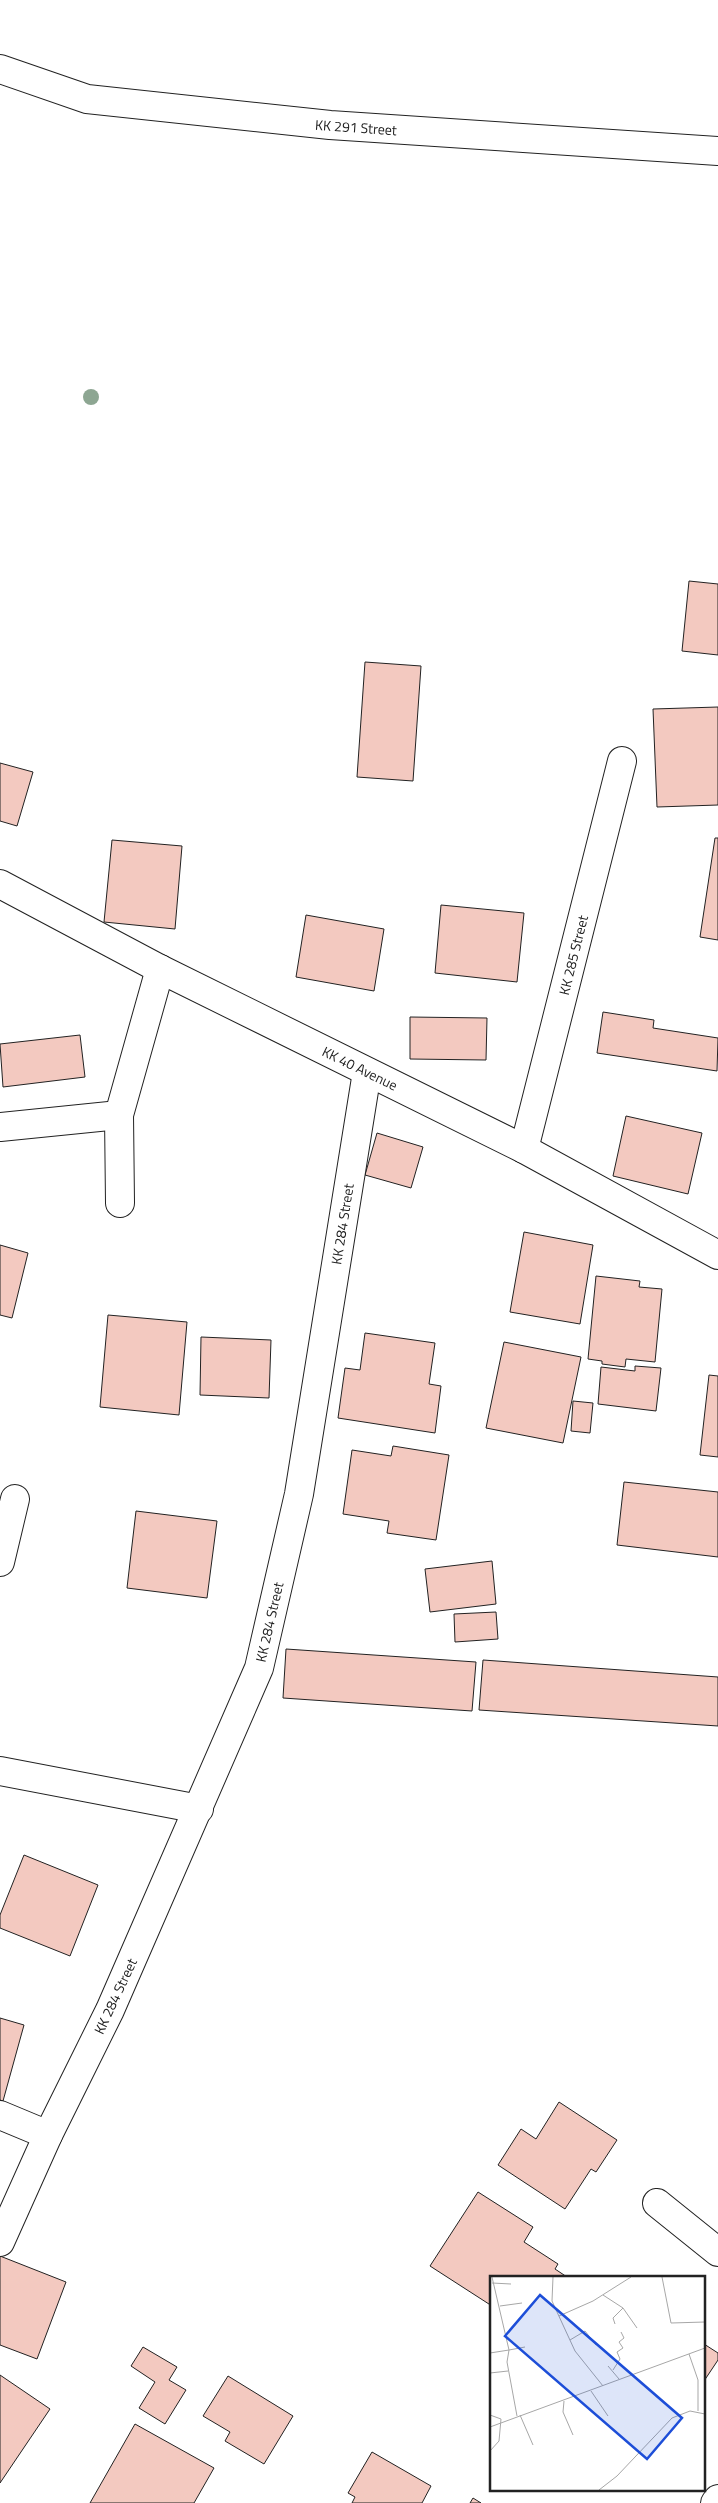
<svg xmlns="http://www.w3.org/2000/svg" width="718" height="2503" font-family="'Titillium Web',sans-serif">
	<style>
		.building { fill: #f3c9c0; stroke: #222 }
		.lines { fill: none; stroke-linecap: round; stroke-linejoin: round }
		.minor-casing { stroke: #222; stroke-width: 30 }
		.minor { stroke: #fff; stroke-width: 28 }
		.tree { fill: #8da692 }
		.labels { text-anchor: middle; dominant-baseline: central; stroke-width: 4; stroke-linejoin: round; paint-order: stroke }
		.street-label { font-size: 14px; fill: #222; stroke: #fff }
		.inset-road { fill: none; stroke: #a7a7a7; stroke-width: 1 }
		.view { fill: #1d4ed8; fill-opacity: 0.15; stroke: #1d4ed8; stroke-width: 2.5 }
		.inset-edge { fill: none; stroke: #222; stroke-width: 2.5 }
	</style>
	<rect width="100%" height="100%" fill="#fff"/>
	<!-- building -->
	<g class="building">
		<path d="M689,581L718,584V655L682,651Z"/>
		<path d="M365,662L421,666L413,781L357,777Z"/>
		<path d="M718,707V805L657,807L653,709Z"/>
		<path d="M0,763L33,772L17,826L0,821Z"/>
		<path d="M715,838H718V940L700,937Z"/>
		<path d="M112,840L182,846L175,929L104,922Z"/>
		<path d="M441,905L524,913L517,982L435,973Z"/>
		<path d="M306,915L384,929L374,991L296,977Z"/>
		<path d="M603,1012L654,1020L653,1028L718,1038L717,1071L597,1053Z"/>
		<path d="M410,1017L487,1018L486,1060L410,1059Z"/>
		<path d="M80,1035L85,1077L3,1087L0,1044Z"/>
		<path d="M626,1116L702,1133L688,1194L613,1176Z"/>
		<path d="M377,1133L423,1147L411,1188L365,1175Z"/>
		<path d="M524,1232L593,1245L580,1324L510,1312Z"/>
		<path d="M0,1245L28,1253L12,1318L0,1315Z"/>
		<path d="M596,1276L640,1281L639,1287L662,1289L655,1362L626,1359L625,1367L602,1364V1361L588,1359Z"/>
		<path d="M108,1315L187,1322L179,1415L100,1407Z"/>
		<path d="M365,1333L435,1343L429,1384L441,1386L435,1433L338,1418L345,1368L360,1370Z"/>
		<path d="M201,1337L271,1340L269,1398L200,1395Z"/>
		<path d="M504,1342L581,1357L563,1443L486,1428Z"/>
		<path d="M635,1366L661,1368L656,1411L598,1404L601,1367L635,1371Z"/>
		<path d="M709,1375L718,1376V1457L700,1455Z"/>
		<path d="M573,1401L593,1403L590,1433L571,1431Z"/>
		<path d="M393,1446L449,1455L436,1540L387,1533L389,1521L343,1514L352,1450L391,1456Z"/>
		<path d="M624,1482L718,1492V1557L617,1545Z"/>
		<path d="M136,1511L217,1521L207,1598L127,1588Z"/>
		<path d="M492,1561L496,1604L430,1612L425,1569Z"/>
		<path d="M496,1612L498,1639L455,1642L454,1614Z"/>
		<path d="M286,1649L476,1662L472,1711L283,1698Z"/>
		<path d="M483,1660L718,1677V1726L479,1710Z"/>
		<path d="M24,1855L98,1885L70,1956L0,1928V1915Z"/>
		<path d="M0,2018L24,2025L3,2101L0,2100Z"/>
		<path d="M559,2102L617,2140L596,2172L591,2169L565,2209L498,2165L521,2129L536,2139Z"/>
		<path d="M478,2192L533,2227L524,2242L558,2264L555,2269L567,2277H492V2306L430,2266Z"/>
		<path d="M0,2256L66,2282L37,2359L0,2345Z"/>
		<path d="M704,2344L718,2353V2360L704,2381Z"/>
		<path d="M143,2347L177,2367L169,2380L186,2390L165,2424L139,2408L155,2382L131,2366Z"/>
		<path d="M0,2375L50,2409L0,2483Z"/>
		<path d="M228,2376L293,2416L264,2464L225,2441L230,2432L203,2416Z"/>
		<path d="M135,2424L214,2468L194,2503H90Z"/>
		<path d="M372,2452L431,2486L422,2503H352L355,2497L348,2493Z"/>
		<path d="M473,2498L481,2503H470Z"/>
	</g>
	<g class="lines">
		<!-- minor casing -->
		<g class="minor-casing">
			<g id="minor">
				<path d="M0,69L87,99L330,125L718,151"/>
				<path d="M0,884L160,969L524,1149L718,1255"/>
				<path d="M0,1127L119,1115"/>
				<path d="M524,1149L622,761"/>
				<path d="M120,1203L119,1115L160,969"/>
				<path d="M0,1562L15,1499"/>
				<path d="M0,1771L199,1809"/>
				<path d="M0,2115L48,2135"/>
				<path d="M657,2203L718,2252"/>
				<path d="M0,2242L48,2135L110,2010L259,1668L299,1494L367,1072"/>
				<path d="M715,2503L718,2499"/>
			</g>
		</g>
		<!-- minor -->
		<use href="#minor" class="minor"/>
	</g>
	<!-- trees -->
	<circle class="tree" cx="91" cy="397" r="8"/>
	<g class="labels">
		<!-- street labels -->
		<g class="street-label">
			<text transform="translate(356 127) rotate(4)">KK 291 Street</text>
			<text transform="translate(573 955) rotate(-76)">KK 285 Street</text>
			<text transform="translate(360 1068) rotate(26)">KK 40 Avenue</text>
			<text transform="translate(342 1224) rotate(-81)">KK 284 Street</text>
			<text transform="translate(269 1622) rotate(-77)">KK 284 Street</text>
			<text transform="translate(115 1996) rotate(-65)">KK 284 Street</text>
		</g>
	</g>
	<!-- overview -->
	<g transform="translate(490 2276)">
		<rect width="215" height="215" fill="#fff"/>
		<path class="inset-road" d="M63,1L62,25L73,49L85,75L113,110M172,1L181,47L215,46M2,7L21,8M113,19L133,32L147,52M10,30L32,27M69,40L103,25L141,1M125,48L123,42L133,32M80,64L95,55L106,69M0,77L19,74L2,1M199,78L208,104V135M118,90L129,103M123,94L130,83L127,76L133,72L129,66L134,62L131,56M0,97L18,95M101,115L118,140M74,125L73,136L83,159M0,139L11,143L9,165L0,175M30,139L43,169M27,140L17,86L19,74L35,71M0,151L215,72M109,214L127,200L182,142L200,135L215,138"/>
		<path class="view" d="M50,19L192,142L157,183L15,60Z"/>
		<rect width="215" height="215" class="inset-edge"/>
	</g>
</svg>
